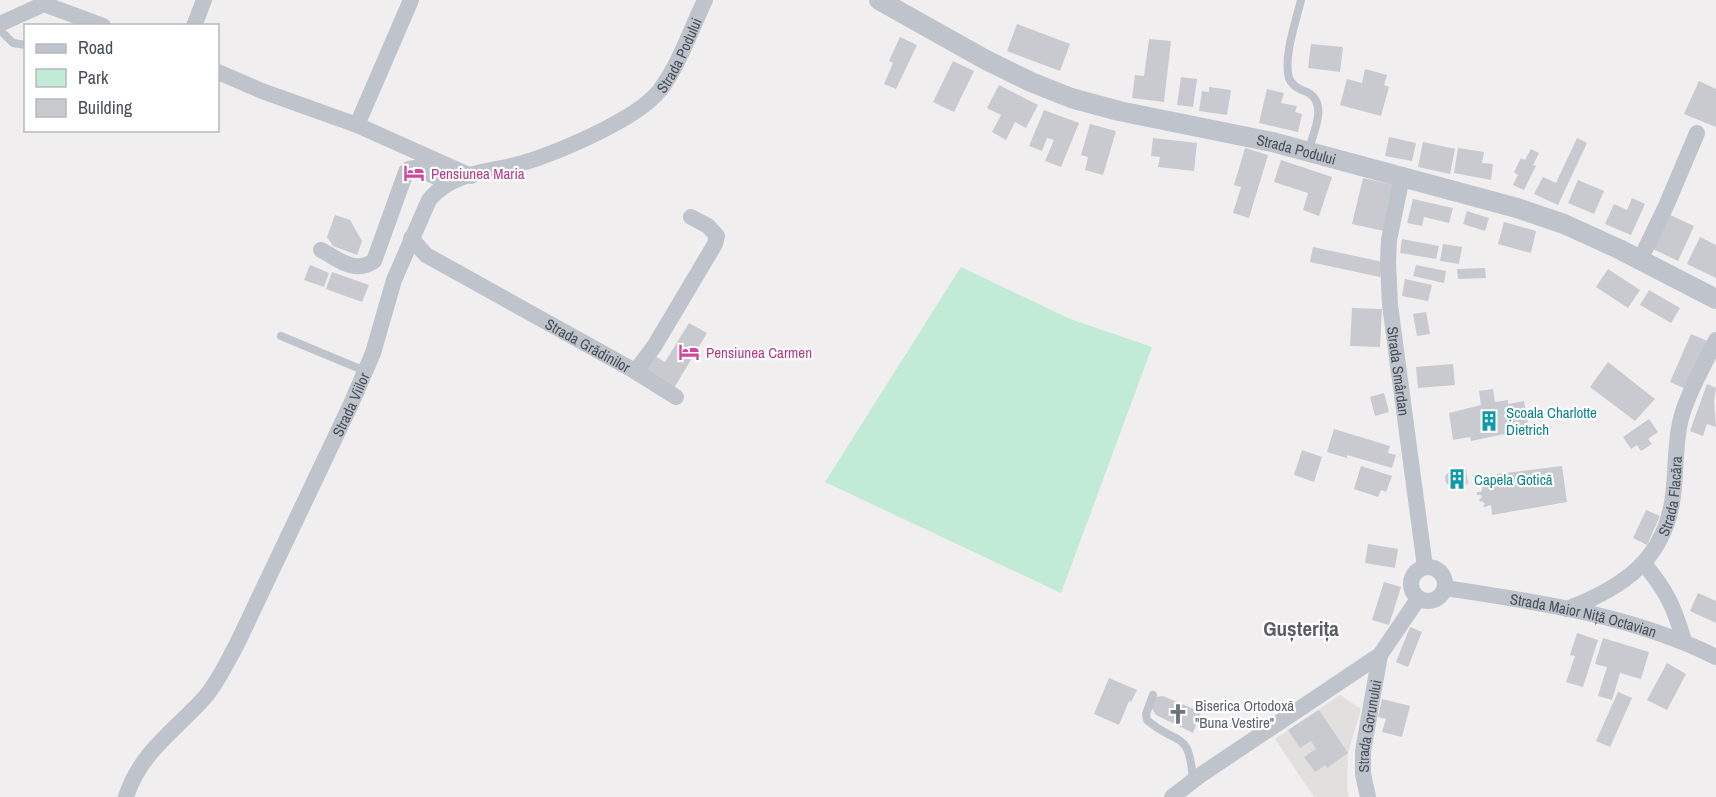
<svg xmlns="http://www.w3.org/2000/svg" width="1716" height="797" font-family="'Archivo Narrow',sans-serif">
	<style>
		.education { fill: #e1e0df }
		.green { fill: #c1ead7 }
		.building { fill: #c9cad0 }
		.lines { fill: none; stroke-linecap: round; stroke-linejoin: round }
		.service { stroke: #bec3cc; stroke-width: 8 }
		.minor { stroke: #bec3cc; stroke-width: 16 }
		.tertiary { stroke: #bec3cc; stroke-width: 20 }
		.labels { text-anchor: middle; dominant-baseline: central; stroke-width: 4.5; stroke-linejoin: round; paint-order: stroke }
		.street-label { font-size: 15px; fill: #484f59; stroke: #fff }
		.hotel-label { font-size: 15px; fill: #b23c85; stroke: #fff; text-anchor: start }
		.culture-label { font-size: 15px; fill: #0d838f; stroke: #fff; text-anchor: start }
		.worship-label { font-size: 15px; fill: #5b616d; stroke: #fff; text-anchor: start }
		.district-label { font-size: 21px; font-weight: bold; fill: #5b5d62; stroke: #fff }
	</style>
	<rect width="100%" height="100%" fill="#f0eeee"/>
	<!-- education -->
	<path class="education" d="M1340,695L1361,709L1348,753L1347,789L1349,797H1314L1275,739Z"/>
	<!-- green -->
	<path class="green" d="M961,267L1070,319L1152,347L1061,593L825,482Z"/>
	<!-- building -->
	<g class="building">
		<path d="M1017,24L1070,44L1060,71L1007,51Z"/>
		<path d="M900,37L917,45L896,89L884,84L893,63L889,61Z"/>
		<path d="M1149,39L1171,41L1164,102L1132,98L1135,75L1144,76Z"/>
		<path d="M1311,44L1343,47L1340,72L1308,68Z"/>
		<path d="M953,61L974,71L954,112L933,102Z"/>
		<path d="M1365,69L1387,75L1384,85L1389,87L1381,116L1340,105L1347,79L1362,83Z"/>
		<path d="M1181,77L1197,79L1193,107L1177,105Z"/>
		<path d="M1699,81L1716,89V127L1684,114Z"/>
		<path d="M999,85L1038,105L1026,128L1015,122L1006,140L992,132L1001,115L987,108Z"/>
		<path d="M1209,87L1231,90L1227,115L1199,111L1202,91L1209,92Z"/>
		<path d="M1267,89L1284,93L1281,103L1297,106L1295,112L1302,114L1298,132L1259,123Z"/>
		<path d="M1044,110L1079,123L1061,167L1045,161L1054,140L1047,138L1042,151L1029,146Z"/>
		<path d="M1090,124L1116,131L1103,175L1085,170L1088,157L1081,155Z"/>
		<path d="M1389,137L1416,143L1412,161L1385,156Z"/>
		<path d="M1153,138L1197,143L1194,171L1158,167L1160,157L1151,156Z"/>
		<path d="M1577,138L1587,143L1558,205L1534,194L1543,177L1556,183Z"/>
		<path d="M1423,142L1455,149L1450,174L1418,167Z"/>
		<path d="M1245,148L1268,155L1249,218L1233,213L1241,187L1234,185Z"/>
		<path d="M1458,148L1484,152L1482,163L1493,164L1491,180L1454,173Z"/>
		<path d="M1531,149L1539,153L1533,165L1536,166L1524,190L1513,185L1518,175L1514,172L1521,158L1525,160Z"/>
		<path d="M1281,160L1332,177L1319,216L1303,210L1308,193L1274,182Z"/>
		<path d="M1363,178L1394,185L1384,231L1352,224Z"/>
		<path d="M1578,180L1604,191L1594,214L1568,203Z"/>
		<path d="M1632,198L1645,204L1631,235L1605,224L1614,204L1627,210Z"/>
		<path d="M1413,199L1453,208L1449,223L1424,217L1422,226L1407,223Z"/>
		<path d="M1467,211L1489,218L1485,231L1463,224Z"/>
		<path d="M1668,214L1694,226L1678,261L1651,248Z"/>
		<path d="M335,215L350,220L362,241L357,255L333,246L327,237Z"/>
		<path d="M1504,222L1536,231L1531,253L1498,244Z"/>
		<path d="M1700,237L1716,245V278L1687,264Z"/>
		<path d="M1402,239L1439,246L1436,259L1400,253Z"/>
		<path d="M1443,244L1462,247L1459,264L1440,261Z"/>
		<path d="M1313,247L1383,262L1380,277L1310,262Z"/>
		<path d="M310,265L329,273L324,287L304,280Z"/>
		<path d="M1416,265L1446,271L1444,283L1413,276Z"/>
		<path d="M1485,268L1486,278L1458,279L1457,269Z"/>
		<path d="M1608,269L1640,290L1628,308L1596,287Z"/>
		<path d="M332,272L369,285L362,302L326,289Z"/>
		<path d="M1405,279L1432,285L1428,301L1402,296Z"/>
		<path d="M1649,290L1680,308L1671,323L1640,305Z"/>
		<path d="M1352,308L1382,309L1380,347L1350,346Z"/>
		<path d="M1426,312L1430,334L1417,336L1413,314Z"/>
		<path d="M689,323L707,333L674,388L644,370L653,355L665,362Z"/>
		<path d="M1691,334L1707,341L1686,389L1670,382Z"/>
		<path d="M1608,362L1655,399L1635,421L1590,387Z"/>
		<path d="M1453,364L1455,385L1418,388L1416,367Z"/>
		<path d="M1707,384L1716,388L1714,401L1716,427L1707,424L1703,436L1690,431Z"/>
		<path d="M1493,389L1495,402L1508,400V404L1524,401L1529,429L1471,441L1470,437L1453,440L1449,413L1481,405L1479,391Z"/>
		<path d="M1384,393L1389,412L1375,416L1370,397Z"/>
		<path d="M1649,419L1658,432L1648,439L1652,444L1641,451L1637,445L1631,449L1623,437Z"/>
		<path d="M1334,429L1390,446L1388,453L1396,455L1392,468L1347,455V458L1327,452Z"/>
		<path d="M1302,450L1322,457L1314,482L1294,475Z"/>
		<path d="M1361,466L1392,476L1386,492L1381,490L1378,497L1354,489Z"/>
		<path d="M1562,466L1567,502L1492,515L1491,505L1485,507L1483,506L1485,504L1482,501L1480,502L1479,499L1482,498L1481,495H1477V492H1481L1484,485L1489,482L1498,480L1497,474Z"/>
		<path d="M1466,469L1468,484L1452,487L1446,483L1445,476L1450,471Z"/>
		<path d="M1646,510L1660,516L1647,545L1633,538Z"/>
		<path d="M1368,544L1398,549L1395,568L1365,563Z"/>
		<path d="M1384,582L1401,587L1389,625L1372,620Z"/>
		<path d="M1698,593L1716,601V623L1690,611Z"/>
		<path d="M1410,627L1422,632L1408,667L1396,662Z"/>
		<path d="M1577,633L1598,640L1583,687L1566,682L1575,656L1570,655Z"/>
		<path d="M1603,638L1649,652L1641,679L1620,673L1612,700L1598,696L1607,667L1595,664Z"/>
		<path d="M1667,663L1686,674L1667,710L1647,700Z"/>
		<path d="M1109,678L1137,690L1131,702L1129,701L1119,725L1094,714Z"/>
		<path d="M1618,692L1632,698L1610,747L1596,741Z"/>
		<path d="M1163,696L1201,712L1193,733L1156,715L1151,707L1156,697Z"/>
		<path d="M1382,699L1410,706L1402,737L1382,732L1386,719L1378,717Z"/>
		<path d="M1319,710L1348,753L1327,768L1325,765L1315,772L1304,757L1316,749L1311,741L1300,748L1288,730Z"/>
	</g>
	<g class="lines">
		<!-- service -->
		<g class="service">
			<path d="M1301,0C1296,21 1283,58 1289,78C1292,86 1299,89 1307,92C1329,103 1313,134 1308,151"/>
			<path d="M0,30L13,43L26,45"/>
			<path d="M281,336L365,371"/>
			<path d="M1153,695L1146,714L1147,720C1178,747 1189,728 1193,780"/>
		</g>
		<!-- minor -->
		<g class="minor">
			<path d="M0,24L44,4L103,26"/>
			<path d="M194,26L204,0"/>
			<path d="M218,72L262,91L357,125L471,176"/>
			<path d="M357,125L411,0"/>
			<path id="s1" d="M1402,177L1389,240L1388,262L1390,305L1425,567"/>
			<path id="s2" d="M411,238L426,255L633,370L638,368L655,345L715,244L717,236L708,226L691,217"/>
			<path d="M321,250C340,260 354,274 374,261L406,172L409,169L415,168L448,182"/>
			<path d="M1640,260L1666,206L1697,133"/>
			<path d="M633,370L676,397"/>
			<path d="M1644,564C1667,591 1674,607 1684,641"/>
			<circle cx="1428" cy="584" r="17"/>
			<path id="s3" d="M1445,588C1537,602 1632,615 1716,657"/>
			<path id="s4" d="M1567,609C1622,588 1665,560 1673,496C1676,474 1675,451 1679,428C1683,401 1704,366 1716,340"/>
			<path id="s5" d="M126,797C140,752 176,730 206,696C219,680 227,662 237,644L351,404L373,353L394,280L429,200C450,174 480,173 511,166C549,157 637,120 660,90C678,67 692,27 705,0"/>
			<path d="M1172,797L1202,774L1380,655L1418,599"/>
			<path id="s6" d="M1368,797L1363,774V751L1380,655"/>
		</g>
		<!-- tertiary -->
		<path class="tertiary" id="s7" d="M879,0L986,60L1031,82L1071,98L1119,111L1272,142L1517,208L1564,224L1619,249L1716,299"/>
	</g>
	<!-- icons -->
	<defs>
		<g id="hotel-bare" transform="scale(1.62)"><path d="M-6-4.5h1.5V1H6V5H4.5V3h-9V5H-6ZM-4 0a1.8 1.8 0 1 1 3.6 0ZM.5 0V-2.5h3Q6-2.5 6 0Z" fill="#d1479c" stroke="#fff" stroke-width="2.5" paint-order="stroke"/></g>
		<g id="building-bare" transform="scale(1.62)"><path d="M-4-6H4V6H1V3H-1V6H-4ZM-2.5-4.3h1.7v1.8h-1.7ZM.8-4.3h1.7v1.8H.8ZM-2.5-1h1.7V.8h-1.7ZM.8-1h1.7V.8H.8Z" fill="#0f9aa8" stroke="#fff" stroke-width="2.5" paint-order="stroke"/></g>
		<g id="church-bare" transform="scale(1.62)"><path d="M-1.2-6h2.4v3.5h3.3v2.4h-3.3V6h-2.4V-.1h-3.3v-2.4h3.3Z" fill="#6b7280" stroke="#fff" stroke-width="2.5" paint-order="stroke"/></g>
	</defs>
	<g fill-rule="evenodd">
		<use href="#hotel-bare" x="414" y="173"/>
		<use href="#hotel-bare" x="689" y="352"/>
		<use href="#building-bare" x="1489" y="421"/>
		<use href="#building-bare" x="1457" y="479"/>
		<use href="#church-bare" x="1178" y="714"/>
	</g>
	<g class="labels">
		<!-- street labels -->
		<g class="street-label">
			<text stroke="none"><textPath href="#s5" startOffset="975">Strada Podului</textPath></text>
			<text stroke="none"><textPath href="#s7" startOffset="447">Strada Podului</textPath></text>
			<text stroke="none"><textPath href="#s2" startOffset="208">Strada Grădinilor</textPath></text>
			<text stroke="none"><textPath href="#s1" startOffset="196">Strada Smârdan</textPath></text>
			<text stroke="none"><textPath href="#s5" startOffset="456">Strada Viilor</textPath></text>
			<text stroke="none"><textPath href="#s4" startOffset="164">Strada Flacăra</textPath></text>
			<text stroke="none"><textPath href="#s3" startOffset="141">Strada Maior Niță Octavian</textPath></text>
			<text stroke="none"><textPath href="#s6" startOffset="72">Strada Gorunului</textPath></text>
		</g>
		<!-- hotel labels -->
		<g class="hotel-label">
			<text x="431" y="173">Pensiunea Maria</text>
			<text x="706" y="352">Pensiunea Carmen</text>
		</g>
		<!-- culture labels -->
		<g class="culture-label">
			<text x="1506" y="412">Școala Charlotte<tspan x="1506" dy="17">Dietrich</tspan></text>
			<text x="1474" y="479">Capela Gotică</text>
		</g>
		<!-- worship labels -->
		<g class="worship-label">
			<text x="1195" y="705">Biserica Ortodoxă<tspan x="1195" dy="17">"Buna Vestire"</tspan></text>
		</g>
		<!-- district labels -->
		<g class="district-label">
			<text x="1301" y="628">Gușterița</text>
		</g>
	</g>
	<!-- legend -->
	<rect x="24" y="24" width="195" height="108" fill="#ffffff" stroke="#b6b9bd" stroke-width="1.5"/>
	<rect x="36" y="44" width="30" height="9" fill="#bec3cc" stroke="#b6b9bd" stroke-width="1.5"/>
	<text x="78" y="54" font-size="18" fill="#484f59">Road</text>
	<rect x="36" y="69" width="30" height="18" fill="#c1ead7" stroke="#b6b9bd" stroke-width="1.5"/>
	<text x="78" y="84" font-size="18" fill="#484f59">Park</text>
	<rect x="36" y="99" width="30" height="18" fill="#c9cad0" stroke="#b6b9bd" stroke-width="1.5"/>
	<text x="78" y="114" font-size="18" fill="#484f59">Building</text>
</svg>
